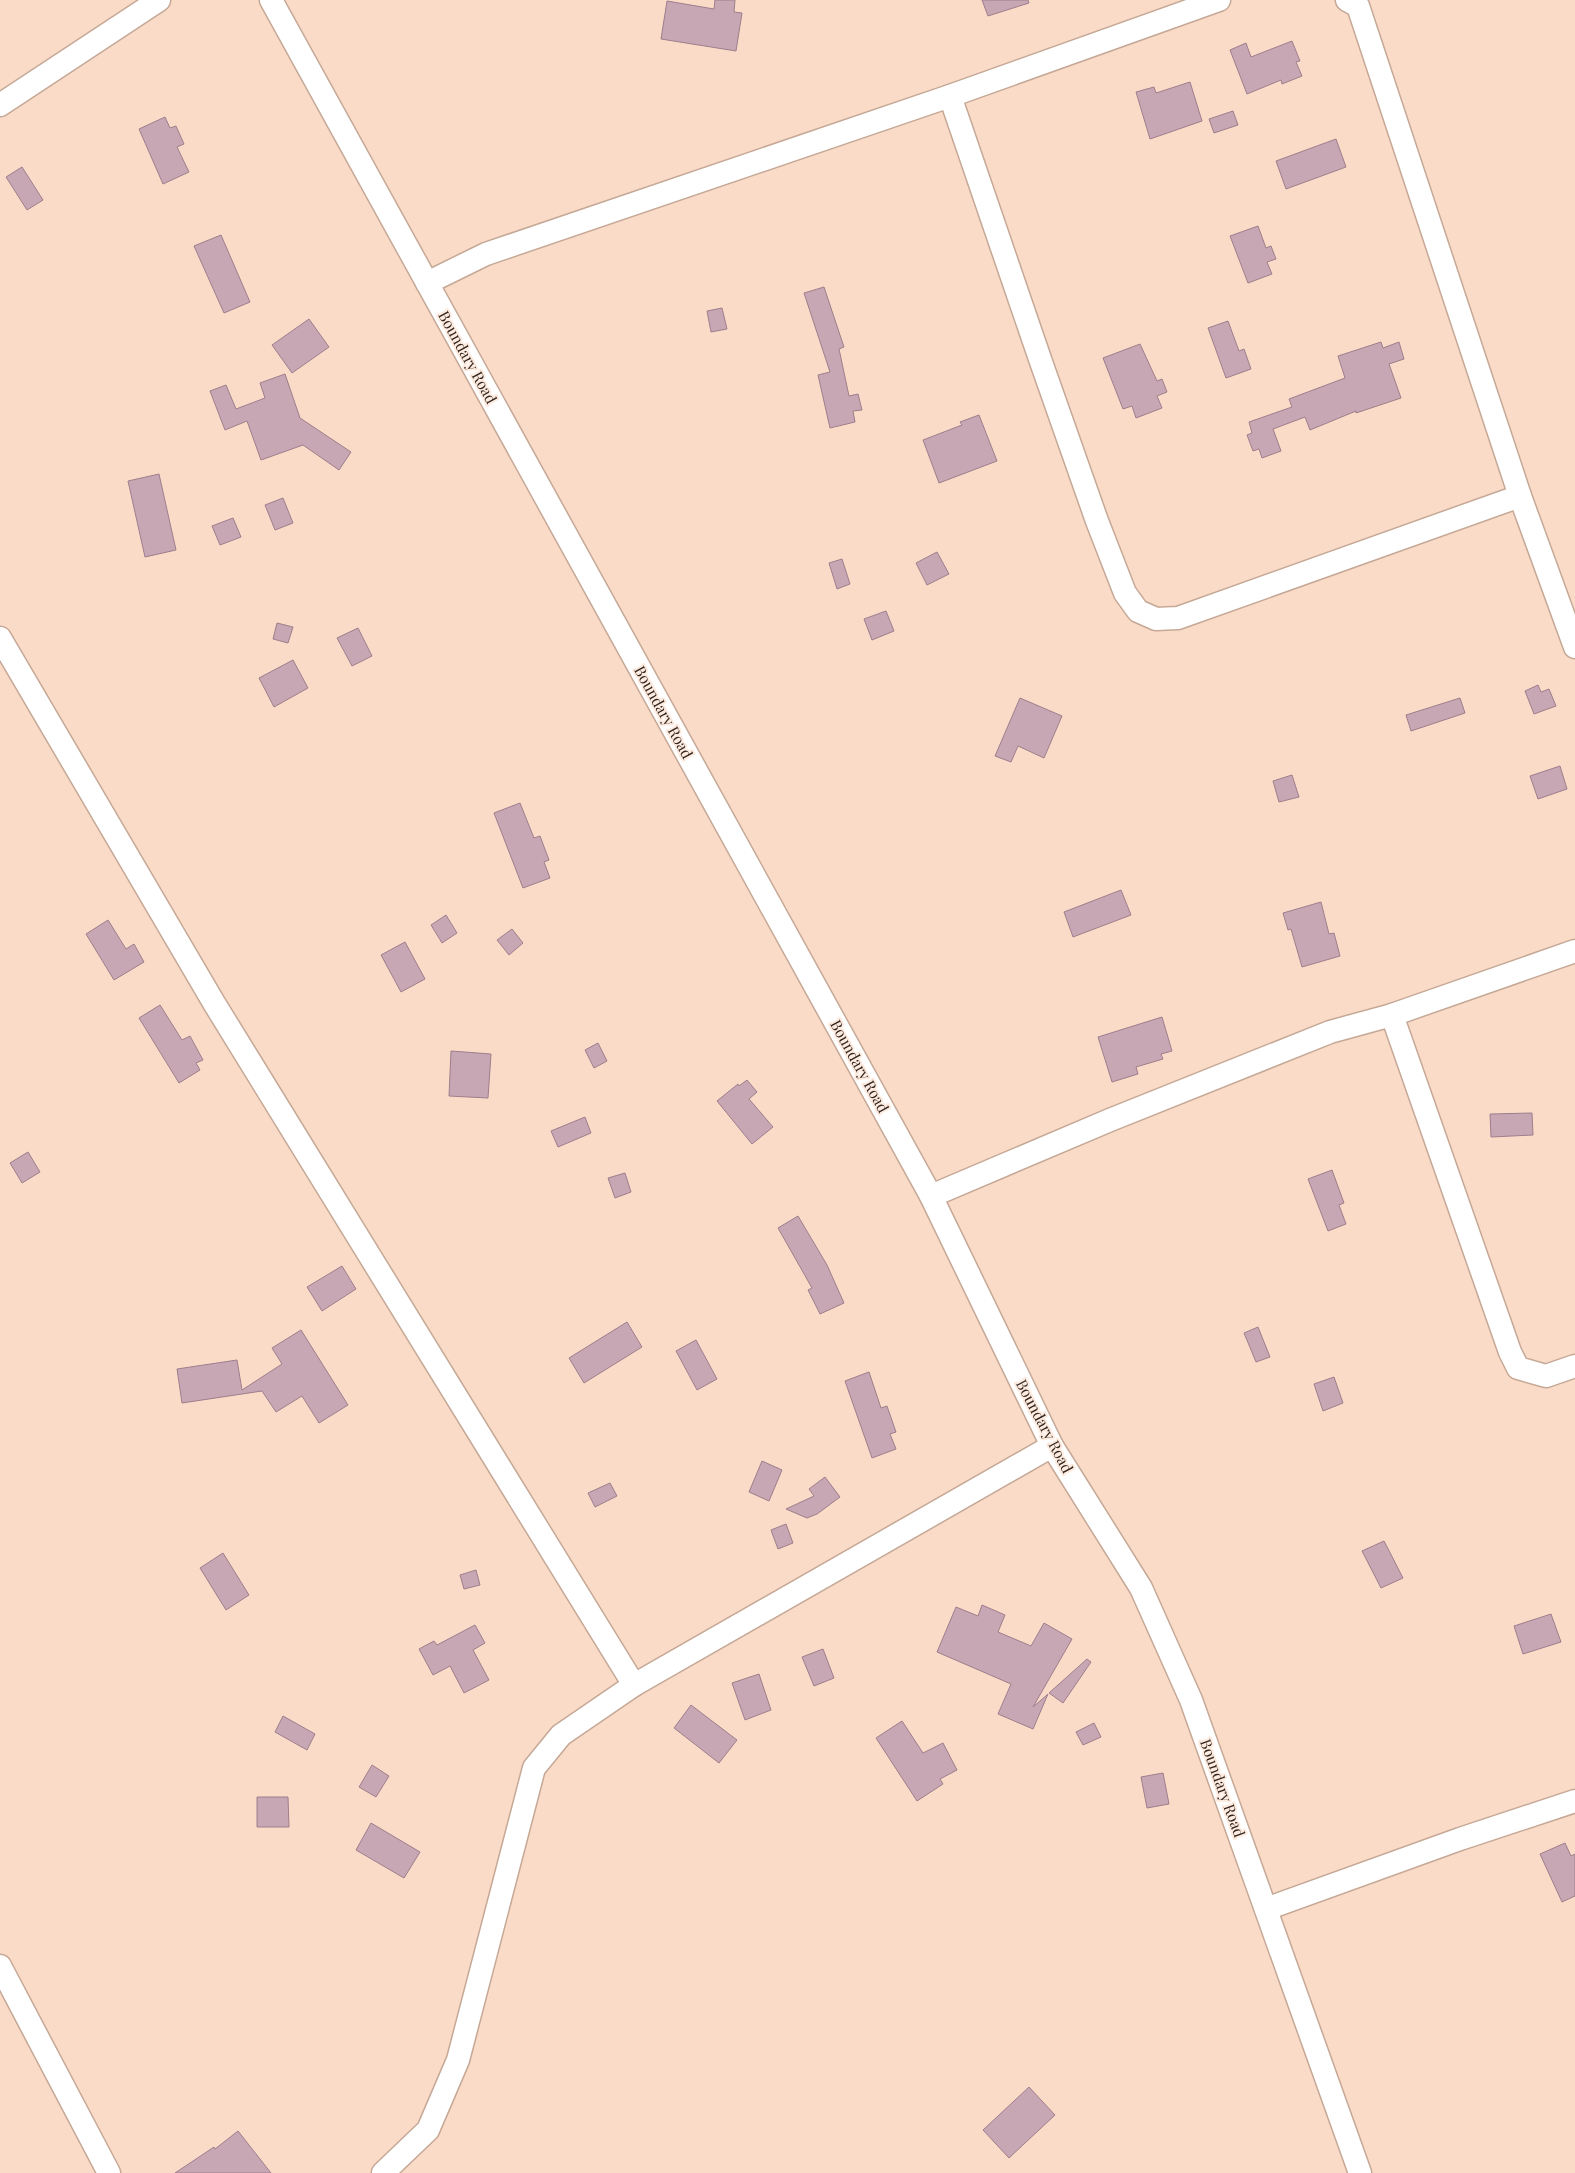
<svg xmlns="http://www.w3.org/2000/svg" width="1575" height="2173" font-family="'Playfair Display',serif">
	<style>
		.building { fill: #c8a7b5; stroke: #9e7e8b }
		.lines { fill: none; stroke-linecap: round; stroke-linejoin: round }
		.minor-casing { stroke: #c5a896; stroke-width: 25 }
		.minor { stroke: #fff; stroke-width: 22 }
		.labels { text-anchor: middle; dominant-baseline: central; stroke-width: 4; stroke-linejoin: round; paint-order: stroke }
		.street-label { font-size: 15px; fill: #31261f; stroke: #feebe0 }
	</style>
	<rect width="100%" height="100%" fill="#fadbc8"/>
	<!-- building -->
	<g class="building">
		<path d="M715,0H735L734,12L742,13L736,51L661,39L667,1L714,9Z"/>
		<path d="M982,0H1028L1029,3L988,16Z"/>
		<path d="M1292,41L1300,61L1296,62L1302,76L1282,84L1281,80L1247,94L1230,50L1246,43L1251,57Z"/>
		<path d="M1190,82L1202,121L1150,139L1136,92L1154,87L1156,93Z"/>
		<path d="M1233,111L1238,125L1214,133L1209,119Z"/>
		<path d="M165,117L170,128L176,126L184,144L177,147L189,172L163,184L139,129Z"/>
		<path d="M1336,139L1346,167L1286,189L1276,161Z"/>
		<path d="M22,167L43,200L27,210L6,177Z"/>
		<path d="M1258,226L1266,248L1271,246L1276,259L1267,262L1272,274L1248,283L1230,236Z"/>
		<path d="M221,235L250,302L224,313L194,246Z"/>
		<path d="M824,287L844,347L839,349L849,396L858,394L862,410L853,411L855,422L830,428L818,375L830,372L804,293Z"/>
		<path d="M722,308L727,329L711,332L707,311Z"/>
		<path d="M309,319L329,347L292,373L272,345Z"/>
		<path d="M1228,321L1239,351L1244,349L1251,369L1226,378L1208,328Z"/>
		<path d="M1381,342L1383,348L1399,342L1404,359L1389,364L1401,398L1356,413V411L1310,430L1305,417L1273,429L1281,451L1262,458L1259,449L1253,451L1247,435L1252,433L1249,422L1292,407L1289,399L1345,378L1338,356Z"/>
		<path d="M1140,344L1157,381L1162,379L1167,392L1157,396L1162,408L1136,418L1132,406L1123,409L1103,358Z"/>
		<path d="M285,374L300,418L351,452L339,470L303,445L261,460L247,421L225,430L210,391L226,385L236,409L265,398L260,383Z"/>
		<path d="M979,415L997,461L939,483L923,440L962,425L960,422Z"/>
		<path d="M159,474L176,550L145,557L128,481Z"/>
		<path d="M283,498L293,523L275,530L265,505Z"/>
		<path d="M233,518L241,537L220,545L212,526Z"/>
		<path d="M937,552L949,574L927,585L916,563Z"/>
		<path d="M842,559L850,584L837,589L829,563Z"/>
		<path d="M886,611L894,631L872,640L864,619Z"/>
		<path d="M277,623L293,627L288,643L273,639Z"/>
		<path d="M358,628L372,656L352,666L337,638Z"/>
		<path d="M293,660L308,688L274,707L259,678Z"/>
		<path d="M1538,685L1541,692L1549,689L1556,706L1534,714L1525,691Z"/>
		<path d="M1020,698L1062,716L1044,758L1018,746L1011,762L995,756Z"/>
		<path d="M1460,698L1465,713L1411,731L1406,715Z"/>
		<path d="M1560,766L1567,789L1538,799L1530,776Z"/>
		<path d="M1292,775L1299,797L1279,802L1273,781Z"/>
		<path d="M520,803L534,838L540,836L549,860L544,862L550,878L523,888L494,813Z"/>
		<path d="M1121,890L1131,915L1073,937L1064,912Z"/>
		<path d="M1321,902L1329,934L1334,933L1340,956L1302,967L1291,929L1288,930L1283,913Z"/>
		<path d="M446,915L457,933L442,943L431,925Z"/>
		<path d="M108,920L126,949L134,944L144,962L114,980L86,934Z"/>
		<path d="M512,929L523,943L509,955L497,940Z"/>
		<path d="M405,942L425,979L401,992L381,955Z"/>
		<path d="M160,1005L182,1040L190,1036L203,1060L196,1063L200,1070L179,1083L139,1018Z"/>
		<path d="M1162,1017L1172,1051L1161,1054L1163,1059L1136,1067L1138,1074L1112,1082L1098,1037Z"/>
		<path d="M598,1043L607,1061L594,1068L585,1050Z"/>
		<path d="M451,1051L491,1054L488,1098L449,1096Z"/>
		<path d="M747,1080L757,1092L749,1099L773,1127L752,1144L717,1101L738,1084L739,1086Z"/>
		<path d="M1532,1113L1533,1135L1491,1137L1490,1114Z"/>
		<path d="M585,1117L591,1133L558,1147L551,1131Z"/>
		<path d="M28,1152L40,1172L22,1183L10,1163Z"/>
		<path d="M1332,1170L1344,1203L1339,1205L1346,1224L1328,1231L1308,1179Z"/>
		<path d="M625,1173L631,1192L615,1198L608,1178Z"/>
		<path d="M798,1216L827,1265L844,1303L820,1314L808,1290L812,1288L778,1228Z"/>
		<path d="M342,1266L356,1289L322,1311L307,1287Z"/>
		<path d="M627,1322L642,1347L584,1383L569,1358Z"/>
		<path d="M1258,1327L1270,1357L1256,1362L1244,1333Z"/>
		<path d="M301,1330L348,1405L319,1423L302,1396L276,1412L262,1391L182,1403L177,1369L237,1360L242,1390L282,1364L272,1348Z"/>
		<path d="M696,1340L717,1379L697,1390L676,1351Z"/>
		<path d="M869,1372L881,1408L887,1406L896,1432L890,1434L896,1449L872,1458L845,1381Z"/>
		<path d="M1334,1377L1343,1403L1323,1411L1314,1384Z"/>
		<path d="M762,1461L782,1470L769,1501L749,1492Z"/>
		<path d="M825,1477L840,1497L817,1514L807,1518L786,1509L814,1496L809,1489Z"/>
		<path d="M610,1483L617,1496L595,1507L588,1493Z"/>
		<path d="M786,1524L793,1543L778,1549L771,1530Z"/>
		<path d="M1384,1541L1403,1578L1381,1588L1362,1551Z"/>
		<path d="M223,1553L249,1595L226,1610L200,1568Z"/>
		<path d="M476,1570L480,1585L464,1589L460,1575Z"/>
		<path d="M982,1605L1005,1615L998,1632L1031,1646L1044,1623L1072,1639L1033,1707L1048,1694L1033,1729L998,1714L1011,1684L937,1652L956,1607L978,1616Z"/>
		<path d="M1551,1614L1561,1642L1523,1654L1514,1626Z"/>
		<path d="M475,1625L485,1643L473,1650L489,1680L464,1693L450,1666L433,1675L419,1649L434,1641L437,1645Z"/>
		<path d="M823,1649L834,1678L814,1686L802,1657Z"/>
		<path d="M1087,1659L1091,1662L1063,1703L1049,1693Z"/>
		<path d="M759,1674L771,1710L745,1720L732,1683Z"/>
		<path d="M691,1705L737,1740L719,1763L674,1728Z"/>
		<path d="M283,1716L315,1734L307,1750L275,1732Z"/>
		<path d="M902,1721L923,1753L943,1743L957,1770L940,1779L943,1784L917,1801L876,1738Z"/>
		<path d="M1094,1723L1101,1737L1083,1745L1076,1732Z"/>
		<path d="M372,1765L389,1776L376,1797L359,1787Z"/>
		<path d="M1163,1773L1169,1804L1147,1808L1141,1777Z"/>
		<path d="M257,1797H288L289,1827H257Z"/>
		<path d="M371,1823L420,1852L404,1878L356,1850Z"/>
		<path d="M1565,1843L1571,1856L1575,1854V1896L1562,1902L1540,1854Z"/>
		<path d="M1029,2087L1055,2115L1009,2158L983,2130Z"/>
		<path d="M238,2131L271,2173H175L214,2147L215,2149Z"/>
	</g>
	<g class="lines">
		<!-- minor casing -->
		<g class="minor-casing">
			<g id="minor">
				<path d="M271,0L931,1196L1052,1446L1141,1588L1191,1700L1360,2173"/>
				<path d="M1347,0L1358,6L1520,496L1575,647"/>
				<path d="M950,96L1040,359L1097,521L1125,593L1138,611L1156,619L1178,618L1520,496"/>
				<path d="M0,105L159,0"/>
				<path d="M427,283L486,254L950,96L1219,0"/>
				<path d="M0,638L214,1003L634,1685"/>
				<path d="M1392,1015L1510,1352L1518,1368L1546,1376L1575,1366"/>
				<path d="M931,1196L1110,1120L1330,1032L1392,1015L1575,951"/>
				<path d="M1266,1909L1460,1839L1575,1801"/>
				<path d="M0,1966L109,2173"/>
				<path d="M383,2173L428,2130L458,2060L534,1768L561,1735L634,1685L1052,1446"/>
			</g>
		</g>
		<!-- minor -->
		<use href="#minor" class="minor"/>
	</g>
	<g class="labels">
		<!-- street labels -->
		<g class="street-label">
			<text transform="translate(468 357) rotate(61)">Boundary Road</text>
			<text transform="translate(664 712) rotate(61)">Boundary Road</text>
			<text transform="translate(860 1066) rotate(61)">Boundary Road</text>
			<text transform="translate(1045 1426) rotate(62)">Boundary Road</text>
			<text transform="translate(1223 1788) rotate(70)">Boundary Road</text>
		</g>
	</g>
</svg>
